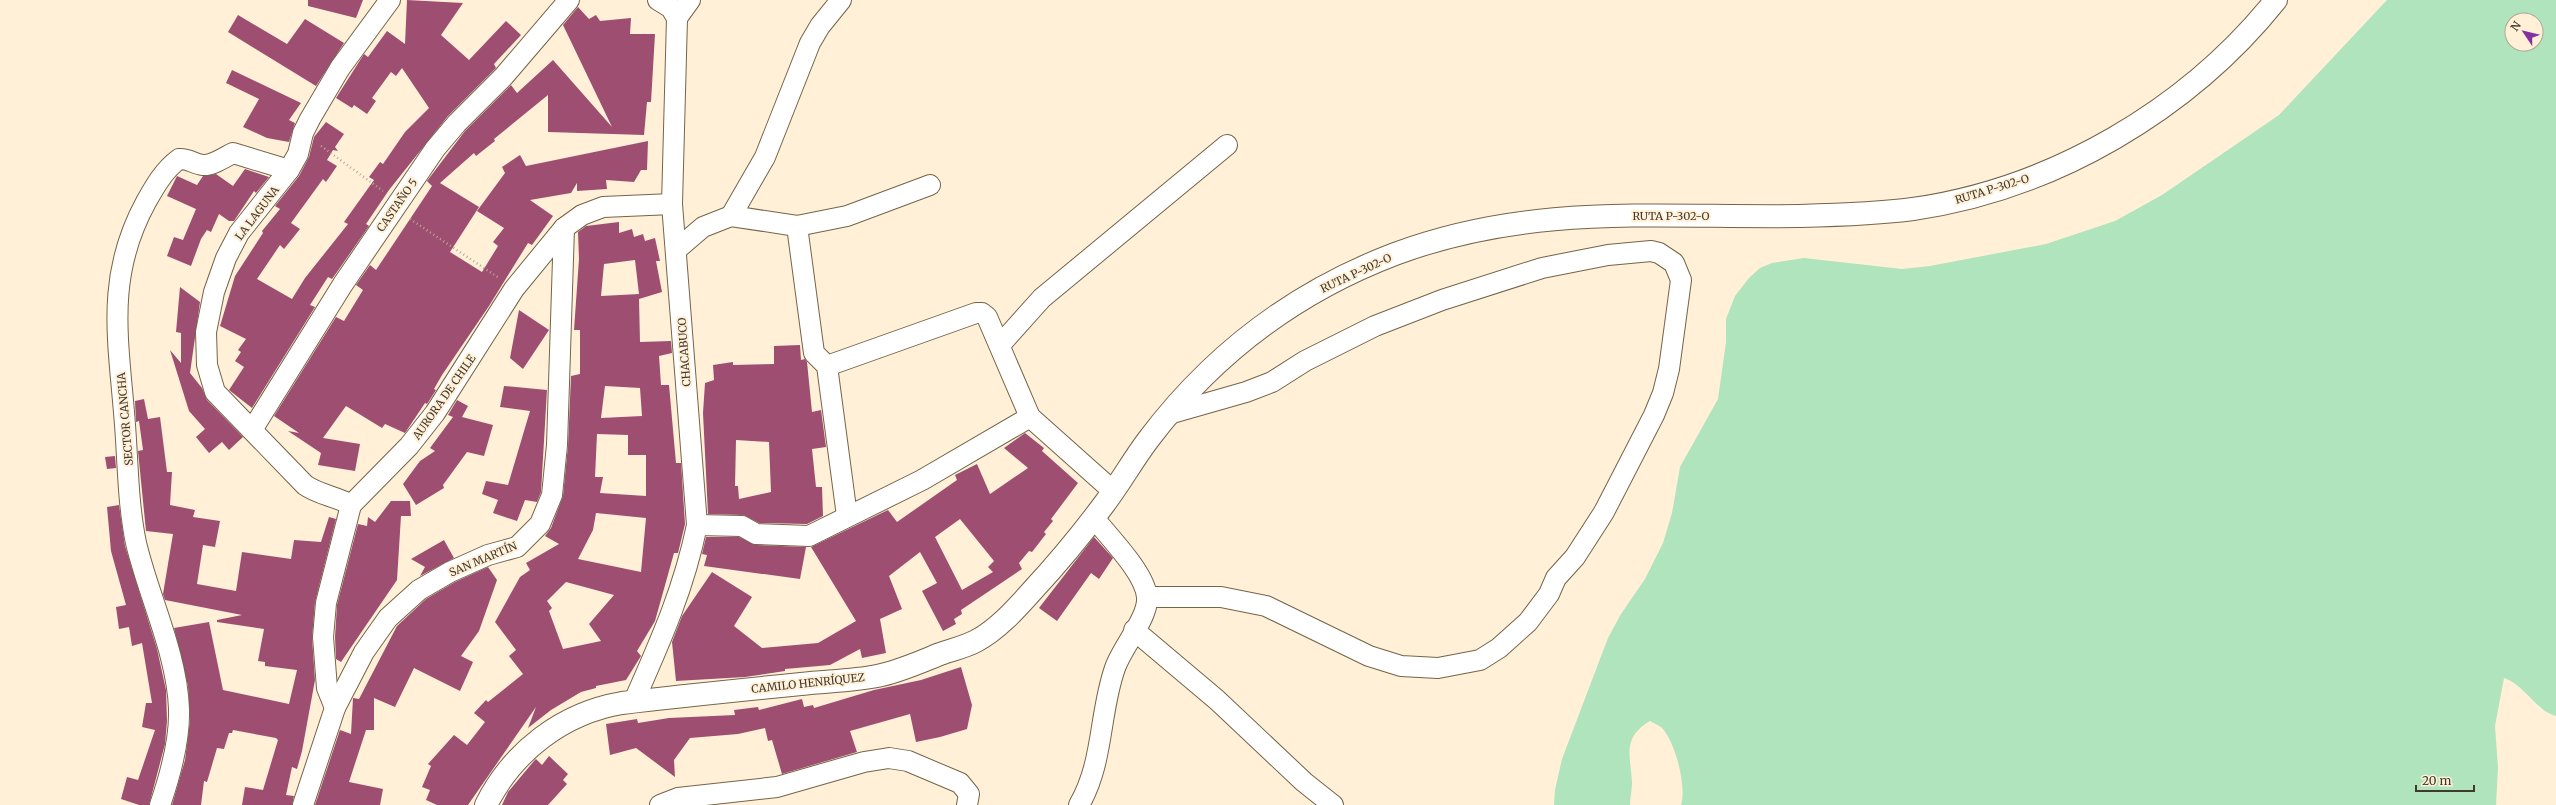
<svg xmlns="http://www.w3.org/2000/svg" width="2556" height="805" font-family="Merriweather,serif">
	<style>
		.green { fill: #afe4bc; fill-rule: evenodd }
		.building { fill: #9e4e71; fill-rule: evenodd }
		.lines { fill: none; stroke-linecap: round; stroke-linejoin: round }
		.street-casing { stroke: #746448; stroke-width: 22 }
		.secondary-casing { stroke: #746448; stroke-width: 24 }
		.path { stroke: #b5a995; stroke-width: 2.5; stroke-dasharray: 1 3; stroke-linecap: butt }
		.street { stroke: #fff; stroke-width: 20 }
		.secondary { stroke: #fff; stroke-width: 22 }
		.labels { text-anchor: middle; dominant-baseline: central; stroke-width: 4; stroke-linejoin: round; paint-order: stroke }
		.street-label { font-size: 11px; fill: #40392d; stroke: #fff0d7 }
	</style>
	<rect width="100%" height="100%" fill="#fff0d7"/>
	<!-- green -->
	<path class="green" d="M2387,0H2556V716C2535,710 2524,684 2504,678L2495,726L2498,768L2496,805H1681C1687,787 1675,740 1661,727C1658,725 1653,723 1650,721C1621,738 1631,757 1632,783C1632,790 1630,798 1630,805H1554L1555,790L1562,759L1608,638L1621,614L1645,579L1663,543L1672,513L1680,467L1718,399L1726,342V319L1735,296L1749,278L1760,268L1772,263L1804,258L1902,269L1930,266L2046,244L2115,221L2162,195L2279,115ZM2512,20H2536V44H2512Z"/>
	<!-- building -->
	<g class="building">
		<path d="M308,0H363L356,18L308,6Z"/>
		<path d="M407,0L463,3L441,35L469,60L506,21L521,35L494,64L496,68L448,116L389,190L366,224L369,226L337,272L332,279L328,277L310,305L315,307L252,408L229,390L244,367L235,361L241,352L238,350L246,339L220,326L235,276L263,233L262,231L280,209L275,206L299,176L309,157L314,137L326,122L344,134L335,147L338,151L333,150L327,160L337,166L326,182L323,179L291,223L300,229L284,249L280,245L257,279L292,299L305,278L348,224L344,222L374,180L369,177L380,162L383,164L405,132L429,108L402,68L396,76L391,72L372,98L376,101L367,114L354,105L352,108L336,98L364,54L368,57L387,31L405,44Z"/>
		<path d="M578,7L589,19L596,15L600,21L631,18L630,34H655L651,102H647L644,135L548,132V95L494,139L495,141L476,156L474,153L440,183L479,207L450,252L482,272L498,246L493,242L504,228L477,211L505,173L502,167L520,155L526,166L648,141L647,170H641L634,182L606,180L607,189L577,191V183L571,193L530,200L553,216L532,245L528,243L489,306L442,375L434,389L436,390L427,404L425,403L405,433L385,424L382,428L346,406L323,438L360,444L355,471L318,465L321,453L288,431L299,433L274,416L336,317L344,321L363,290L356,285L370,265L376,270L432,186L427,181L465,131L511,85L517,93L553,60L612,127L563,25Z"/>
		<path d="M238,15L287,44L305,19L344,43L316,86L228,32Z"/>
		<path d="M232,70L301,103L289,120L295,123L289,142L267,138L243,127L259,99L226,83Z"/>
		<path d="M245,169L269,177L256,193L254,191L234,221H229L219,214L211,232L207,230L201,239L191,266L167,256L174,237L183,240L196,209L167,196L177,176L197,185L203,176L216,174L233,186Z"/>
		<path d="M619,222V233L632,229L634,237L643,234L645,241L655,238L660,261H656L662,292L639,299L640,342L671,341L672,353L659,356L661,385H669L676,463H681L685,524L678,553H674L655,621L637,651L641,656L626,680L596,686V688L581,692L551,710L528,728L536,707L468,805H437L426,800L430,790L422,787L431,766L428,764L454,735L467,745L485,722L474,713L486,700L488,702L523,674L509,656L516,650L495,622L520,577L530,570L526,563L559,544L545,536L551,528L563,496L568,446L571,376L580,374V330H574L579,259L578,232L586,226ZM635,260L639,294L601,296L604,264ZM605,386L640,388L642,416L601,418ZM597,434L628,435V455H646V496L600,493L603,477H595ZM596,513L646,518L641,572L578,559L593,530ZM566,582L614,595L589,624L601,641L563,649L549,611L552,608L547,601Z"/>
		<path d="M180,287L200,302L190,373L202,388L207,400L243,437L229,450L222,442L209,453L196,437L205,429L189,411L170,350L181,363V333L176,332Z"/>
		<path d="M519,310L549,330L523,369L510,358Z"/>
		<path d="M800,345L801,360L805,359L807,362L812,412L821,410L826,447L812,449L816,487H822L823,516L807,524L759,523L743,515L708,514L703,413L705,383L714,380L713,365L733,362V365L774,364V346ZM736,440L769,442L771,492L739,499L738,486H735Z"/>
		<path d="M504,386L547,390L541,492L537,502L525,500L517,521L493,513L498,500L482,494L486,481L508,485L530,411L500,407Z"/>
		<path d="M144,399L148,419L160,417L167,472H172L170,505L195,510L193,517L220,521L215,547L203,545L197,584L236,591L242,552L291,559L294,540L321,542L329,517L336,519L315,602L312,638L315,680L302,751L297,769L292,767L286,795L294,796L292,805H242L245,787L263,790L278,740L276,738L233,730L232,733H229L224,749L217,748L207,782L204,781L201,805H172L185,760L190,721L188,686L174,628L209,622L223,690L289,704L297,670L265,666V662L258,661L264,629L217,622V620L242,615L165,600L163,594L173,534L146,531L138,451L143,450L139,421L136,422L135,401Z"/>
		<path d="M457,400L468,406L462,417L493,425L484,456L467,452L443,485L444,488L416,505L403,484L420,461L435,451L430,448L453,417L448,415Z"/>
		<path d="M1025,433L1044,448L1042,451L1078,483L1051,519L1053,521L1044,532L1046,534L1032,552L1029,551L1019,563L1022,569L961,610L962,614L954,619L956,624L943,631L922,591L937,583L920,552L889,576L902,609L880,619L886,653L862,658L860,649L830,665L785,669V671L745,677L676,681L672,642L682,616L712,572L752,597L734,626L762,648L818,643L856,621L811,547L888,510L897,522L957,480L955,475L977,464L990,494L1028,468L1004,448ZM960,519L994,561L988,567L993,572L962,590L935,537Z"/>
		<path d="M115,456L116,468L107,469L105,457Z"/>
		<path d="M391,501H410L411,516H401L397,580L341,662L336,659L335,637L337,605L358,524L367,526L368,517L375,522Z"/>
		<path d="M119,505L125,546L157,649L166,690L167,721L165,744L149,805H139L121,799L127,777L138,780L155,730L142,727L146,703H152L142,643L132,646L129,627L119,629L116,607L126,605L111,551L107,507Z"/>
		<path d="M706,537H739L756,545L806,547L800,579L704,566L707,555L702,554Z"/>
		<path d="M1094,537L1113,558L1099,579L1091,573L1057,621L1039,608Z"/>
		<path d="M444,540L454,558L420,576L425,567L411,559Z"/>
		<path d="M488,567L497,580L479,631L461,656L473,662L460,691L414,668L395,707L374,698V730H366L349,782L383,789L380,805H315L340,730L351,734L353,698L359,699L397,626L426,599L455,582Z"/>
		<path d="M961,667L972,705L967,729L940,737L916,742L910,714L850,731L857,752L782,774L772,740L768,741L765,728L738,734L690,738L674,760L675,777L636,748L610,755L606,724L637,719L638,723L669,718L735,715L734,710L758,707L759,710L802,699L804,707L813,705L814,708L874,690L921,680Z"/>
		<path d="M549,756L568,774L563,780L567,784L548,805H502L508,792L534,761L536,759L542,765Z"/>
	</g>
	<g class="lines">
		<!-- street casing -->
		<g class="street-casing">
			<g id="street">
				<path d="M677,18L690,0"/>
				<path d="M731,216L765,157L810,43L820,26L841,0"/>
				<path d="M797,226L814,353L827,366L847,516"/>
				<path d="M676,250L703,227L731,216L797,226L847,216L930,185"/>
				<path d="M1000,345L1042,298L1227,145"/>
				<path d="M827,366L976,313H982L987,317L1030,417L1113,491"/>
				<path d="M252,430L343,284L435,149L457,123L504,76L569,0"/>
				<path d="M351,505C336,496 319,495 305,485L215,392L207,365L206,332L214,292L226,258L239,233L289,170L298,154L303,133L310,119L340,68L390,0"/>
				<path d="M697,525L742,526L756,534L809,536L922,480L1030,417"/>
				<path d="M1147,597H1221L1266,606L1369,656L1401,666L1438,668L1480,660L1499,648L1528,622L1549,594L1556,578L1575,557L1604,512L1654,415L1663,393L1669,369L1681,280L1674,263L1659,253L1651,251L1608,255L1542,268L1442,300L1375,326L1305,361L1272,382L1246,392L1169,414"/>
				<path d="M1134,630L1217,700L1304,782L1333,805"/>
				<path d="M634,701C660,642 684,589 697,525L672,204L677,18L671,8L658,0"/>
				<path d="M335,708L327,688L323,637L326,603L351,505L409,446L435,413L514,289L564,228L582,215L603,207L672,204"/>
				<path d="M160,805C170,776 180,741 179,709C177,653 149,598 136,543C128,505 128,464 125,425C119,342 104,279 146,202C155,186 164,170 179,159C188,158 194,164 203,165C212,166 225,157 233,153L289,170"/>
				<path d="M303,805L335,708L364,652L388,618L419,590L450,572L488,555L517,547L540,524L552,495L557,445L564,228"/>
				<path d="M660,805L678,798L777,787L864,762L889,758L908,761L960,783L969,794L967,805"/>
				<path d="M1079,805C1104,762 1099,713 1115,668C1122,647 1149,617 1147,597C1145,573 1109,537 1094,518"/>
			</g>
		</g>
		<!-- secondary casing -->
		<g class="secondary-casing">
			<path id="secondary" d="M486,805C513,751 563,713 622,703C681,696 741,690 801,684C826,681 852,681 877,676C898,672 920,662 940,654C951,650 965,647 976,641C997,630 1016,609 1032,591C1058,563 1082,534 1105,503C1120,483 1133,460 1148,440C1212,355 1295,292 1395,254C1531,203 1658,218 1799,216C1837,215 1876,214 1913,209C2053,189 2188,110 2276,0"/>
		</g>
		<!-- path -->
		<g class="path">
			<path d="M321,146L383,191"/>
			<path d="M410,219L499,278"/>
		</g>
		<!-- street -->
		<use href="#street" class="street"/>
		<!-- secondary -->
		<use href="#secondary" class="secondary"/>
	</g>
	<g class="labels">
		<!-- street labels -->
		<g class="street-label">
			<text transform="translate(1992 189) rotate(-17)">RUTA P-302-O</text>
			<text transform="translate(397 205) rotate(-55)">CASTAÑO 5</text>
			<text transform="translate(257 213) rotate(-53)">LA LAGUNA</text>
			<text x="1671" y="216">RUTA P-302-O</text>
			<text transform="translate(1356 273) rotate(-25)">RUTA P-302-O</text>
			<text transform="translate(684 352) rotate(-94)">CHACABUCO</text>
			<text transform="translate(444 397) rotate(-55)">AURORA DE CHILE</text>
			<text transform="translate(125 419) rotate(-95)">SECTOR CANCHA</text>
			<text transform="translate(483 559) rotate(-23)">SAN MARTÍN</text>
			<text transform="translate(808 683) rotate(-6)">CAMILO HENRÍQUEZ</text>
		</g>
	</g>
	<!-- north arrow -->
	<g transform="translate(2524 32) rotate(305)"><circle r="19" fill="#fff0d7" stroke="#b3a793"/>
	<path d="M0-3L7 15L0 10L-7 15Z" fill="#8331a1"/>
	<text y="-6" font-size="11" font-weight="bold" text-anchor="middle" fill="#40392d">N</text>
	</g>
	<!-- scale -->
	<path d="M2416 785v6h58v-6" fill="none" stroke="#40392d" stroke-width="2"/>
	<text x="2422" y="785" font-size="12" fill="#40392d" stroke="#fff0d7" stroke-width="3" paint-order="stroke">20 m</text>
</svg>
